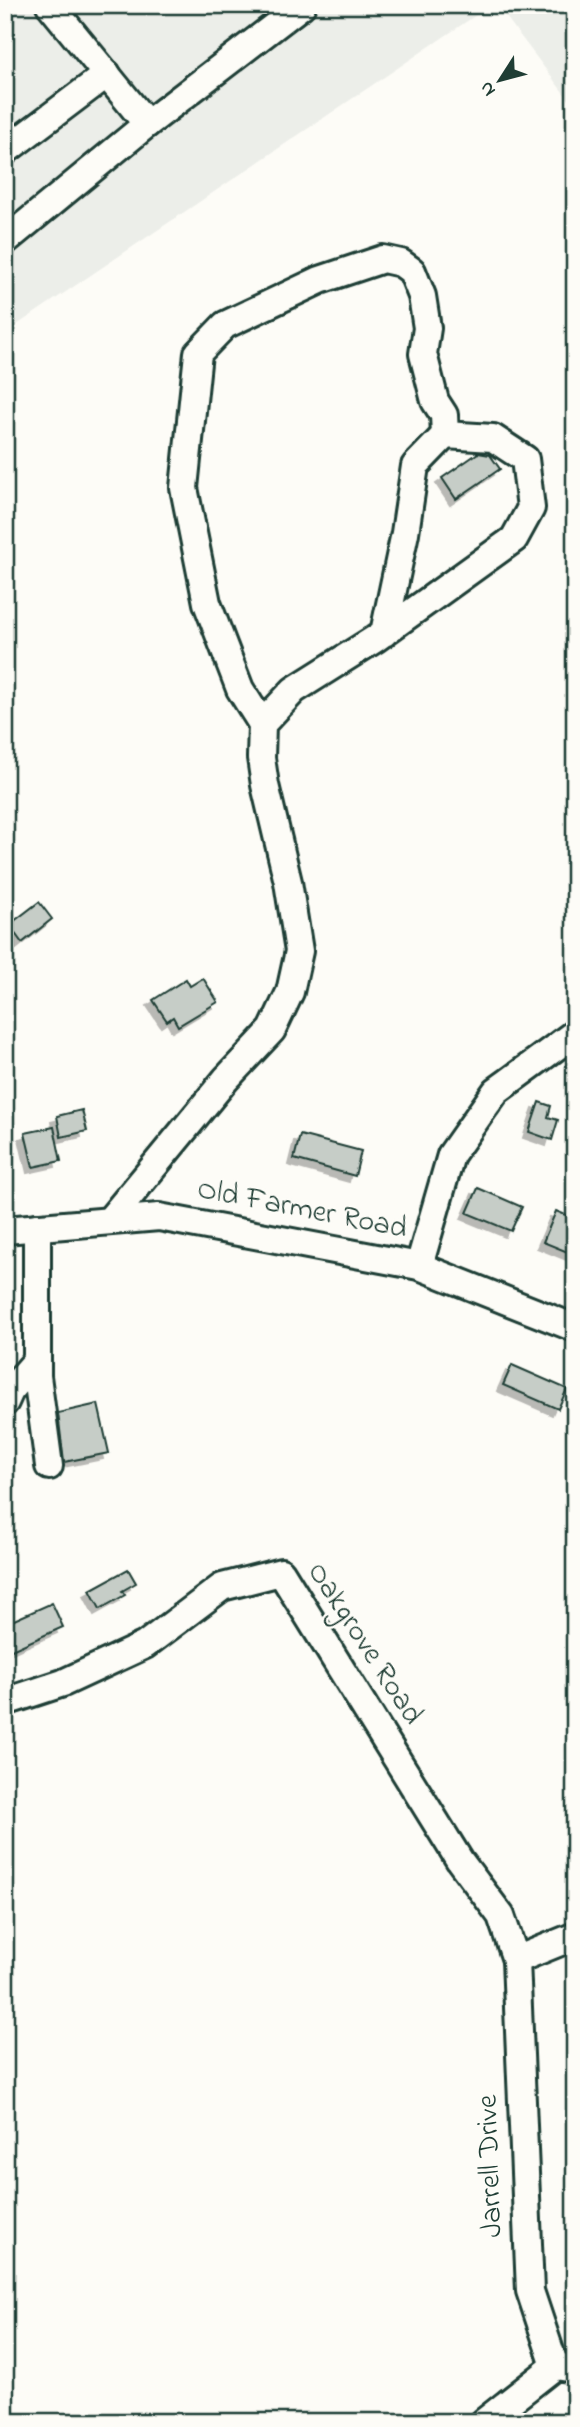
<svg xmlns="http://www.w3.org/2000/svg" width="580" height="2427" font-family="'Indie Flower',sans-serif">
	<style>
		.built { fill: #eceee9 }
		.building { fill: #c6cdc7; stroke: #1f3d34; stroke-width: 2; filter: url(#shadow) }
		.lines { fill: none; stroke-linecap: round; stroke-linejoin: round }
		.minor-casing { stroke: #1f3d34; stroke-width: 32 }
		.minor { stroke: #fdfcf7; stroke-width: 26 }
		.labels { text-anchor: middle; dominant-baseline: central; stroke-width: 5; stroke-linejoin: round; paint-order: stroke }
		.street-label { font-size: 30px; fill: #1f3d34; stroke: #fdfcf7 }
	</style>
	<defs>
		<filter id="shadow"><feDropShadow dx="-6" dy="6" stdDeviation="0" flood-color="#0004"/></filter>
	</defs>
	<rect width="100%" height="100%" fill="#fdfcf7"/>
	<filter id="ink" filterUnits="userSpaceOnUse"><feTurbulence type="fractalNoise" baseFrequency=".0143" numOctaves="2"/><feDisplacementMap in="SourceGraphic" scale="14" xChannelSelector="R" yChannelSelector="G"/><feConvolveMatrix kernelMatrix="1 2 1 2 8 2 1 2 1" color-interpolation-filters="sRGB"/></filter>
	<g filter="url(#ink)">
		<!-- built -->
		<g class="built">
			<path d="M5,5H491L5,333Z"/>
			<path d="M497,5H575V108Z"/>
		</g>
		<!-- building -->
		<g class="building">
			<path d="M478,453L490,455L500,469L456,499L442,478Z"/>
			<path d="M39,902L52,919L22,943L9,925Z"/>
			<path d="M203,978L218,1002L178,1026L173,1017L167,1021L153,1000L186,979L190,986Z"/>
			<path d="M539,1102L551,1106L548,1117L558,1120L552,1140L529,1132Z"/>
			<path d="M82,1110L87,1131L61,1137L57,1116Z"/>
			<path d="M54,1127L61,1161L33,1167L25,1133Z"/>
			<path d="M300,1135L361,1151L355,1176L294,1159Z"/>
			<path d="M478,1188L522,1207L511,1231L467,1213Z"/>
			<path d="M556,1211L575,1219V1255L543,1242Z"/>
			<path d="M512,1365L567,1389L558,1409L503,1385Z"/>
			<path d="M98,1404L109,1453L64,1462L58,1413Z"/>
			<path d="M128,1569L136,1583L122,1591L125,1595L100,1609L90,1590Z"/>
			<path d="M52,1603L63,1627L5,1653V1624Z"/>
		</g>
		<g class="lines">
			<!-- minor casing -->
			<g class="minor-casing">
				<g id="minor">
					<path d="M50,5L147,124L302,5"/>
					<path d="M5,151L107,74"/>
					<path d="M5,241L147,124"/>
					<path d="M262,724L240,689L207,603L184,488L198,353L225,325L320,280L383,259L401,263L412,271L422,296L427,328L423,354L435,401L444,415L445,435"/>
					<path d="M109,1221L226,1079L272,1030L290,992L299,951L288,882L265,785L261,758L262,724L294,690L375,639L514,539L531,508L525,459L493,438L445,435L415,466L405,533L384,633"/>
					<path d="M37,1227V1376L49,1466"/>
					<path d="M5,1230L159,1217L419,1266L575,1328"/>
					<path d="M419,1266L451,1155L496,1091L575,1033"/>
					<path d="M5,1402L10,1391L37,1360"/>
					<path d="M5,1702L63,1683L145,1645L222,1587L281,1572L460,1861L501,1916L516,1960L530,2291L555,2366"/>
					<path d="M516,1960L575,1936"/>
					<path d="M484,2422L555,2366L575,2369"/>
				</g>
			</g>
			<!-- minor -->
			<use href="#minor" class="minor"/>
		</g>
	</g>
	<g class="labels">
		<!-- street labels -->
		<g class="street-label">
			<text transform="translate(302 1210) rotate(11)">Old Farmer Road</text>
			<text transform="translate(364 1644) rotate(57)">Oakgrove Road</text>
			<text transform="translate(491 2166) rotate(-92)">Jarrell Drive</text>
		</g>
	</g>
	<!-- margin -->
	<rect width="580" height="2427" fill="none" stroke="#fdfcf7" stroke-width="28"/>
	<rect x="14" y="14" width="552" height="2399" fill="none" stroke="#1f3d34" stroke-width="2.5" filter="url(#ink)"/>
	<!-- north arrow -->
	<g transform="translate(500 80) rotate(234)" stroke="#fdfcf7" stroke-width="5" paint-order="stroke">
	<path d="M0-5L12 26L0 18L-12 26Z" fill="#1f3d34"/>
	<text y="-10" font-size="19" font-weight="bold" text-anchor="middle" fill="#1f3d34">N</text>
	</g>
</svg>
